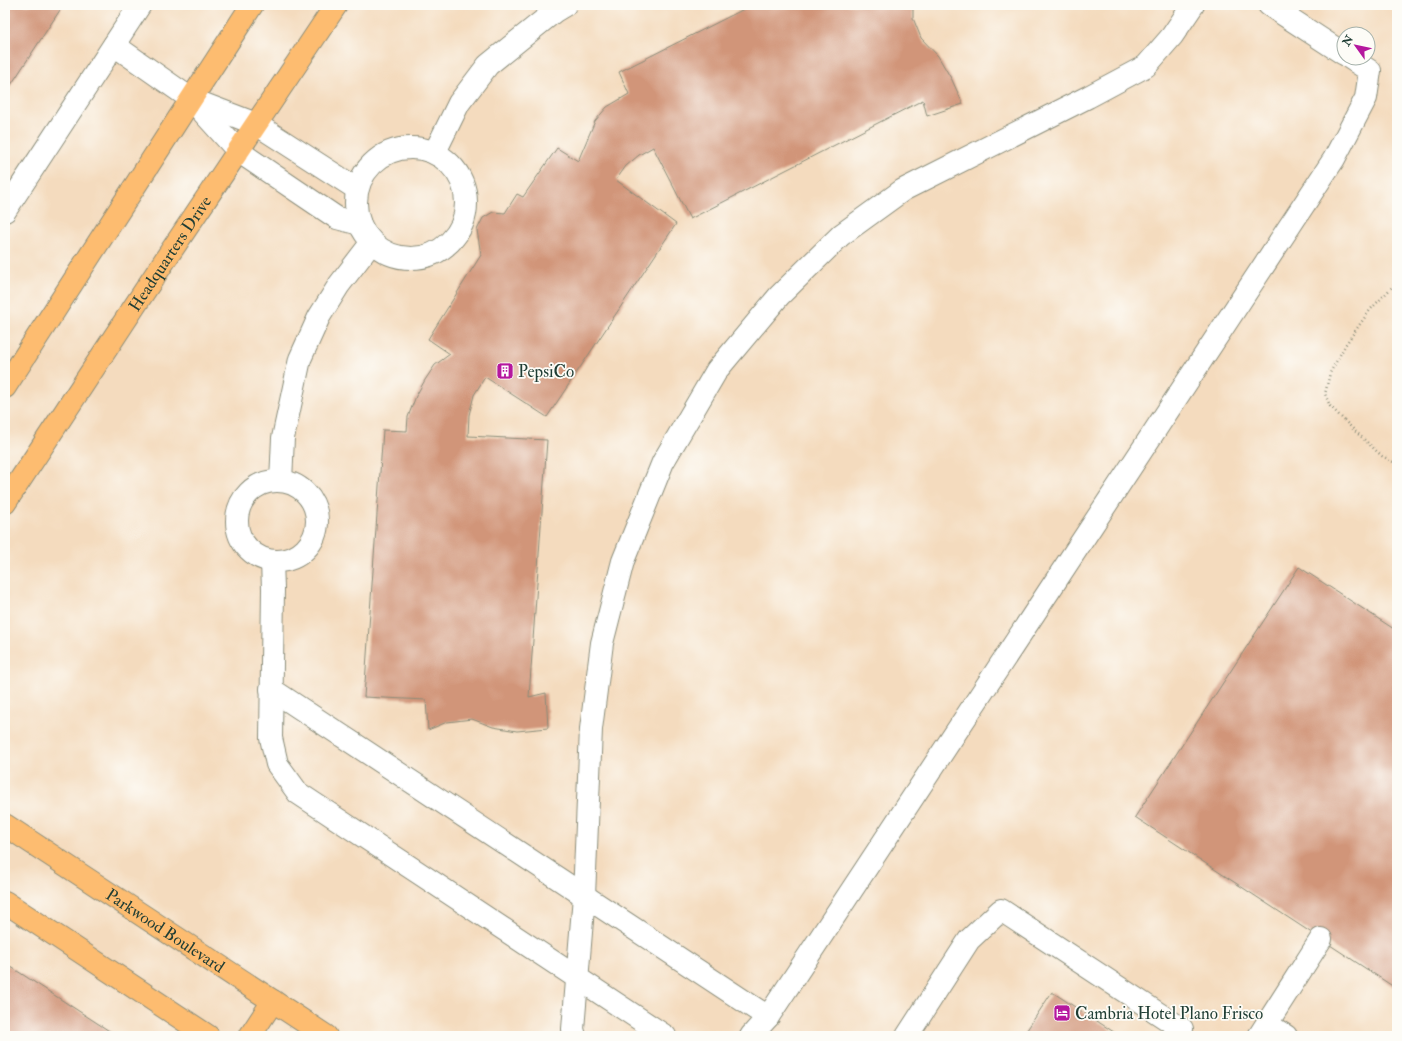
<svg xmlns="http://www.w3.org/2000/svg" width="1402" height="1041" font-family="'IM FELL Double Pica',serif">
	<style>
		.building { fill: #d19579 }
		.lines { fill: none; stroke-linecap: round; stroke-linejoin: round }
		.minor-casing { stroke: #8a8c79; stroke-width: 24 }
		.major-casing { stroke: #8a8c79; stroke-width: 24 }
		.path { stroke: #8a8c79; stroke-width: 2.5; stroke-dasharray: 1 3; stroke-linecap: butt }
		.minor { stroke: #fff; stroke-width: 22 }
		.major { stroke: #fdbc6f; stroke-width: 22 }
		.labels { text-anchor: middle; dominant-baseline: central; stroke-width: 3.5; stroke-linejoin: round; paint-order: stroke }
		.street-label { font-size: 17px; fill: #1f3d34; stroke: #fdfcf7 }
		.poi-label { font-size: 17px; fill: #1f3d34; stroke: #fdfcf7; text-anchor: start }
	</style>
	<rect width="100%" height="100%" fill="#fdfcf7"/>
	<filter id="ink" filterUnits="userSpaceOnUse"><feTurbulence type="fractalNoise" baseFrequency=".025" numOctaves="2"/><feDisplacementMap in="SourceGraphic" scale="8" xChannelSelector="R" yChannelSelector="G"/><feConvolveMatrix kernelMatrix="1 2 1 2 8 2 1 2 1" color-interpolation-filters="sRGB"/></filter>
	<filter id="wash" filterUnits="userSpaceOnUse"><feTurbulence type="fractalNoise" baseFrequency=".012" numOctaves="4" result="noise"/><feDisplacementMap in="SourceGraphic" scale="16" xChannelSelector="R" yChannelSelector="G"/><feGaussianBlur stdDeviation="0.9" result="paint"/><feColorMatrix in="noise" values="0 0 0 0 0 0 0 0 0 0 0 0 0 0 0 0 0 1.4 0 .05"/><feComposite in="paint" operator="in"/></filter>
	<g filter="url(#wash)">
		<rect width="100%" height="100%" fill="#f4dbbe"/>
		<g id="blocks">
			<!-- building -->
			<g class="building">
				<path d="M5,5H59L62,7L5,94Z"/>
				<path d="M752,5H913V18L921,38L938,56L952,80L963,104L927,116L923,100L690,219L653,147L639,155L626,166L616,180L676,224L547,417L485,377L474,395L469,415L468,436L547,440L529,697L546,693L548,728L517,731L493,727L472,719L447,722L428,730L426,700L364,697L383,430L407,431L408,417L416,396L425,380L435,365L450,354L428,339L481,255L477,230L483,218L493,212L505,213L517,194L523,197L557,148L578,161L595,121L607,107L629,94L619,72Z"/>
				<path d="M1299,567L1397,631V989L1135,817Z"/>
				<path d="M8,965L117,1036H5V970Z"/>
				<path d="M1052,992L1120,1036H1023Z"/>
			</g>
		</g>
	</g>
	<g filter="url(#ink)">
		<use href="#blocks" fill-opacity="0" stroke="#8a8c79" stroke-width="1"/>
		<g class="lines">
			<!-- minor casing -->
			<g class="minor-casing">
				<g id="minor">
					<path d="M1269,5L1344,54"/>
					<path d="M114,45L191,99L238,151L337,218L360,224"/>
					<path d="M196,101L256,124L357,189"/>
					<circle cx="411" cy="203" r="55"/>
					<path d="M435,152L459,103L488,65L555,11L565,5"/>
					<path d="M5,211L140,5"/>
					<path d="M281,481L283,438L300,359L319,317L339,285L372,242"/>
					<circle cx="277" cy="521" r="40"/>
					<path d="M272,561L273,589L271,738L277,764L298,793L665,1036"/>
					<path d="M271,689L768,1017"/>
					<path d="M1267,1024L1286,1036"/>
					<path d="M575,1036L573,1029L584,896L591,729L602,643L623,561L663,462L717,370L779,296L841,235L903,190L1088,97L1146,66L1172,36L1193,5"/>
					<path d="M751,1036L768,1017L1334,159L1366,98L1370,71L1350,58"/>
					<path d="M907,1036L969,940L1001,910L1182,1029L1177,1036"/>
					<path d="M1259,1036L1321,939"/>
				</g>
			</g>
			<!-- major casing -->
			<g class="major-casing">
				<g id="major">
					<path d="M5,387L252,5"/>
					<path id="s1" d="M5,503L165,260L336,5"/>
					<path id="s2" d="M5,825L326,1036"/>
					<path d="M5,902L208,1036"/>
					<path d="M250,1036L273,1001"/>
				</g>
			</g>
			<!-- path -->
			<path class="path" d="M1397,282L1370,310L1346,344L1330,373L1325,394L1330,406L1356,432L1382,456L1397,464"/>
			<!-- minor -->
			<use href="#minor" class="minor"/>
			<!-- major -->
			<use href="#major" class="major"/>
		</g>
	</g>
	<!-- icons -->
	<defs>
		<g id="building-square" transform="scale(0.9)"><rect x="-9" y="-9" width="18" height="18" rx="4" fill="#b5179e" stroke="#fdfcf7"/><path d="M-4-6H4V6H1V3H-1V6H-4ZM-2.5-4.3h1.7v1.8h-1.7ZM.8-4.3h1.7v1.8H.8ZM-2.5-1h1.7V.8h-1.7ZM.8-1h1.7V.8H.8Z" fill="#fff"/></g>
		<g id="hotel-square" transform="scale(0.9)"><rect x="-9" y="-9" width="18" height="18" rx="4" fill="#b5179e" stroke="#fdfcf7"/><path d="M-6-4.5h1.5V1H6V5H4.5V3h-9V5H-6ZM-4 0a1.8 1.8 0 1 1 3.6 0ZM.5 0V-2.5h3Q6-2.5 6 0Z" fill="#fff"/></g>
	</defs>
	<g fill-rule="evenodd">
		<use href="#building-square" x="505" y="371"/>
		<use href="#hotel-square" x="1062" y="1013"/>
	</g>
	<g class="labels">
		<!-- street labels -->
		<g class="street-label">
			<text stroke="none"><textPath href="#s1" startOffset="299">Headquarters Drive</textPath></text>
			<text stroke="none"><textPath href="#s2" startOffset="192">Parkwood Boulevard</textPath></text>
		</g>
		<!-- poi labels -->
		<g class="poi-label">
			<text x="518" y="371">PepsiCo</text>
			<text x="1075" y="1013">Cambria Hotel Plano Frisco</text>
		</g>
	</g>
	<!-- margin -->
	<rect width="1402" height="1041" fill="none" stroke="#fdfcf7" stroke-width="20"/>
	<!-- north arrow -->
	<g transform="translate(1356 46) rotate(303)"><circle r="19" fill="#fdfcf7" stroke="#a4b0a9"/>
	<path d="M0-3L7 15L0 10L-7 15Z" fill="#b5179e"/>
	<text y="-6" font-size="11" font-weight="bold" text-anchor="middle" fill="#1f3d34">N</text>
	</g>
</svg>
